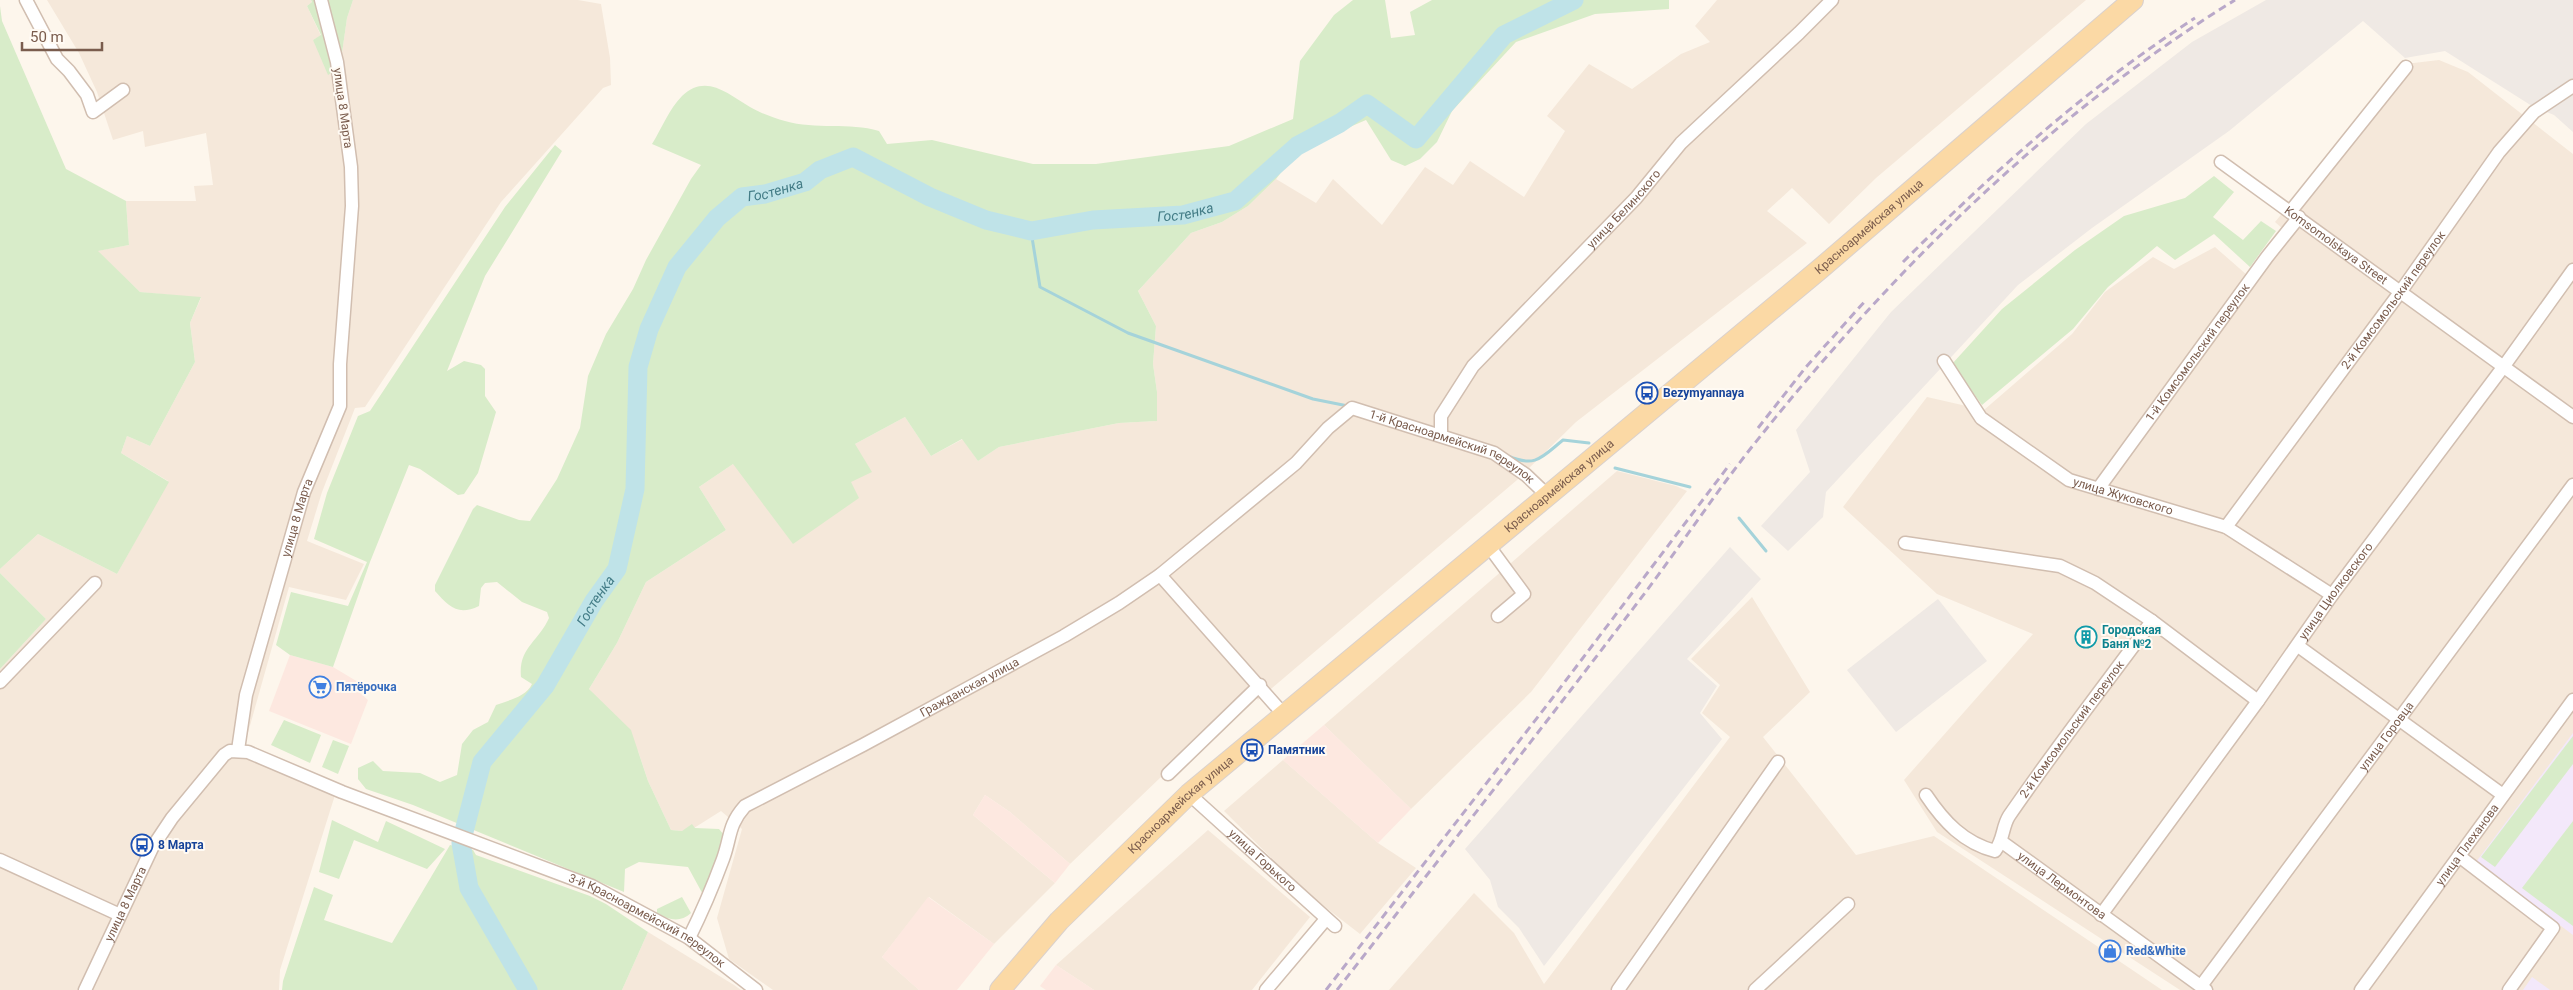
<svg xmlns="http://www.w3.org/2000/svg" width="2573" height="990" font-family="Roboto,sans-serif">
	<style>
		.residential { fill: #f5e8da }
		.commercial { fill: #fde8e0 }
		.industrial { fill: #efe9e4 }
		.education { fill: #f3e8fa }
		.green { fill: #d8ecc9 }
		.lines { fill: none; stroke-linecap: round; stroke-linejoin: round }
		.stream { stroke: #a5d3da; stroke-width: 3 }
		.river { stroke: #bfe3e8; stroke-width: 19 }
		.street-casing { stroke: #d1beb0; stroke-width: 15 }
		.primary-casing { stroke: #dad1cd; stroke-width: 22 }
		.street { stroke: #fff; stroke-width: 12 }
		.primary { stroke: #fbd9a5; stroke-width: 20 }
		.rail { stroke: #b9a8c9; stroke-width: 3; stroke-dasharray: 8 5; stroke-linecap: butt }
		.labels { text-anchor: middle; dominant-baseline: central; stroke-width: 4; stroke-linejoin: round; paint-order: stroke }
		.street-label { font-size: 12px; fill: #7a5c4d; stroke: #fffaf3 }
		.transit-label { font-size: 12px; font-weight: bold; fill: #164399; stroke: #fffaf3; text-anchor: start }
		.culture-label { font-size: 12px; font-weight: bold; fill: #0d838f; stroke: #fffaf3; text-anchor: start }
		.shop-label { font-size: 12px; font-weight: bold; fill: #366cbe; stroke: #fffaf3; text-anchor: start }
		.water-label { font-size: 14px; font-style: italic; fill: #437c86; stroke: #fffaf3 }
	</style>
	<rect width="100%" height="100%" fill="#fdf6ec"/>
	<!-- residential -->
	<g class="residential">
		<path d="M47,0H311L312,2L307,6L321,36L313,40L340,67L347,18L353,0H578L601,4L610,58L611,85L603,88L501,202L365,407L355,408L322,492L307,541L364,564L346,600L289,587L242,754L335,795L280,970L279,990H0V669L46,619L0,573V569L38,534L117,574L168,481L121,453L127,436L150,446L195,362L190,323L201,298L140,292L97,251L129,245L126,201H196L194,186L213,185L206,133L145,147L143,131L113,140L97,92L79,53Z"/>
		<path d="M1717,0H2086L1876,178L1829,224L1792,188L1767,211L1807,243L1576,422L1517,480L1258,700L1251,691L1070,864L1010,812L985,795L973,815L1055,883L994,944L929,897L882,957L919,990H773L729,959L717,918L742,829L721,811L694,828L682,831L671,830L648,781L638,751L589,689L617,643L646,582L726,530L699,487L733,464L851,482L855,444L905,417L931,456L963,439L978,461L999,447L1119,423L1157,421V392L1153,364L1156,326L1138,291L1191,233L1222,222L1248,206L1276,179L1316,203L1333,179L1382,225L1425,167L1453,185L1470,161L1524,197L1565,131L1547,116L1589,64L1632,89L1681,54L1710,42L1695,26Z"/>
		<path d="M2439,60L2468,72L2573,154V990H2180L1937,832L1904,780L2033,634L1937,594L1843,507L1927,397L1984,410L2072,334L2105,292L2153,257L2174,269L2215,247L2247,275L2284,230L2275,222L2405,64Z"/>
		<path d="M1617,471L1676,486L1687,491L1531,692L1411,809L1324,725Z"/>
		<path d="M1752,597L1810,692L1763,737L1856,855L1934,836L2162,990H1389L1474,893L1514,933L1544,984L1730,737L1702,713L1720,685L1691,659Z"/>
		<path d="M1283,760L1378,843L1416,868L1360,934L1307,893L1224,811Z"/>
		<path d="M1208,830L1310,917L1252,990H1094L1056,965Z"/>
		<path d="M648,932L734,985L741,990H622Z"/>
	</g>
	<!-- commercial -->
	<g class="commercial">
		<path d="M290,655L333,667L358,682L360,693L368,700L351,744L269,711Z"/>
		<path d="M1324,725L1411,809L1378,843L1283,760Z"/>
		<path d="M985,795L1010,812L1070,864L1055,883L973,815Z"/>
		<path d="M928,897L994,944L957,990H919L882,957Z"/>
		<path d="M1056,965L1094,990H1046L1040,986Z"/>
	</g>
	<!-- industrial -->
	<g class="industrial">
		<path d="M2266,0H2573V132L2554,115L2532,106L2445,51L2405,58L2363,21L2229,131L2092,228L2018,285L1826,492L1823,517L1788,551L1761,526L1810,472L1796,430L1891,312L2086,124L2192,42Z"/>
		<path d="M1730,547L1761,579L1687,659L1717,686L1700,713L1722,739L1544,966L1519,928L1498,907L1490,880L1465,849Z"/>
		<path d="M1938,599L1987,661L1896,732L1847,670Z"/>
	</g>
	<!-- education -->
	<g class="education">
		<path d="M2573,733V935L2476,862Z"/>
		<path d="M2532,977L2550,990H2523Z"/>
	</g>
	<!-- green -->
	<g class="green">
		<path d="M311,0H353L347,18L340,67L328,75L313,40L321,35L307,6L312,2Z"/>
		<path d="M1353,0H1385L1391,38L1415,35L1410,12L1432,0H1669V9L1595,14L1516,42L1452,111L1437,142L1420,159L1405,166L1391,160L1366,120L1308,145L1293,157L1276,179L1248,206L1222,222L1191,233L1138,291L1156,326L1153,364L1157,392V421L1119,423L999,447L978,461L962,439L931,456L905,417L855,444L872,472L851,482L859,498L793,544L733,464L699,487L726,530L646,582L617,643L589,689L631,730L648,781L671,830L682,831L692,824L695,828L719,829L724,835L706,900L688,867L639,862L625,869L624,892L413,805L366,789L358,779V768L373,761L383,771L420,773L440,782L457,775L462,744L473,730L488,722L496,705C509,700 526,697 532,684L521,677C518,648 539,641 549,618L547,612L522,602L497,582L485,583L481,588L479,606C458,616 449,607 435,591V585L473,509L477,505L519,520L530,521L557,479L580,428L588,376L606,334L633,289L646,260L691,179L701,165L652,144C662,128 669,109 682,96C706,73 728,94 750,107C760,113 774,118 785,121C816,130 849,122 879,131L887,144L932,140L1033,164H1096L1229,146L1293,119L1300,61L1334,15Z"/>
		<path d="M0,6L2,21L66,169L126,201L129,245L98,251L140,292L201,297L190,323L195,362L150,446L127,436L121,453L169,482L117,574L38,534L0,569Z"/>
		<path d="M555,145L562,151L485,276L447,371L464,361L481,365L485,369V396L496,412L478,473L464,494L458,495L420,469L409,465L370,562L333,667L290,655L276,645L291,592L348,606L367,562L314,539L327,493L358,416L370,411L505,207Z"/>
		<path d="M2214,176L2234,192L2213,217L2243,240L2261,221L2276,231L2250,267L2214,234L2175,260L2157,246L2108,287L2073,329L1982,405L1952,364L2002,309L2075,250L2124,216L2185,198Z"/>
		<path d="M0,573L46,619L0,669Z"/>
		<path d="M284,720L321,735L310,763L271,745Z"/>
		<path d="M2573,736V764L2495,867L2481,857Z"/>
		<path d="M333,740L349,746L338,774L322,767Z"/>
		<path d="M332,820L378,842L386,821L445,849L427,869L354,840L339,879L319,872Z"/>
		<path d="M2573,821V926L2522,888Z"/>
		<path d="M450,845L473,850L476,855L590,896L606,904L648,932L622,990H282L283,981L314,887L333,895L324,920L392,943Z"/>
		<path d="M682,897L691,913C680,923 669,920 657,913V909Z"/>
	</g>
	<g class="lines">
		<!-- stream -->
		<g class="stream">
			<path d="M1031,231L1040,287L1128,333L1313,399L1348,406"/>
			<path d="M1508,456C1536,468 1542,457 1563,440L1589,443"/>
			<path d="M1615,468L1690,487"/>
			<path d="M1739,518L1766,551"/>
		</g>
		<!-- river -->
		<path class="river" id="s1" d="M528,990L469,888L461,843L482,762L545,686L594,601L617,569L635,489L638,367L649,329L677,267L717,218L742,197L765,194L805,182L820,170L853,157L930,197L986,220L1031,231L1093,220L1183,215L1235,201L1297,146L1340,123L1367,104L1416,139L1504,35L1574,0"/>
		<!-- street casing -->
		<g class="street-casing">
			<g id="street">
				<path d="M26,0L57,59L69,71L87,95L93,112L123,90"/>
				<path id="s2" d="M2221,162L2573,417"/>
				<path d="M2290,212L2406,67"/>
				<path id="s3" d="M1944,361L1981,418L2069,480L2226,527L2332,595"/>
				<path id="s4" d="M1441,435V416L1473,366L1636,198L1681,143L1799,33L1832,0"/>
				<path id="s5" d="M2098,489L2267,257L2299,217"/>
				<path id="s6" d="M2226,527L2401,291L2499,152L2534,112L2573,86"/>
				<path d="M1905,543L2060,566L2095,583L2152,621L2258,701"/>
				<path d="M1488,545L1524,594L1498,616"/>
				<path d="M1160,575L1285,716"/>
				<path d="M2298,646L2503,795"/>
				<path d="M0,682L95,583"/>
				<path id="s7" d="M238,750L246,695L304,492L340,406V364L352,206L351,167L337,62L321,0"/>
				<path d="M1168,774L1260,685"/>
				<path id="s8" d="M1189,794L1335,926"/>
				<path id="s9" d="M1926,795C1944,822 1964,843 1995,851C2004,839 2002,827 2009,816C2055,749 2104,686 2152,621"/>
				<path id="s10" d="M2002,842L2206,990"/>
				<path d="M2459,856L2553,928L2509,990"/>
				<path d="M0,860L120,915"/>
				<path id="s11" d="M2101,915L2258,701L2332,595L2504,366L2573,270"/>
				<path id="s12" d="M689,938C702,912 713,886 723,859C731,837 728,825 745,806L863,745L1064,636L1119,603L1160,575L1296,463L1328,428L1352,408L1494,453L1526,475L1547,495"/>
				<path id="s13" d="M2201,986L2573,485"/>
				<path id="s14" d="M85,990L152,848L172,818L224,755L230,751L248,752L342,792L592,886L689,938L756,990"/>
				<path d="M1266,990L1326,919"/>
				<path d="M1618,990L1778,762"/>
				<path d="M1755,990L1848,904"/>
				<path id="s15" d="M2361,990L2573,700"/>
			</g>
		</g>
		<!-- primary casing -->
		<g class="primary-casing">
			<g id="primary">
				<path id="s16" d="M1000,990L1059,921L1189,794L1820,269L2133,0"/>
			</g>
		</g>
		<!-- street -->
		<use href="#street" class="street"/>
		<!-- primary -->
		<use href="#primary" class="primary"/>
		<!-- rail -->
		<g class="rail">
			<path d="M1903,262C1993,172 2088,87 2195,18"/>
			<path d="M1758,428L1806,367L1866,300"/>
			<path d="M1326,990L1551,700L1730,464"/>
			<path d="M1337,990C1437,862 1537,735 1635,606C1675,554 1711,499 1751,448C1888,275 2047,116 2235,0"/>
		</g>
	</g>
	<!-- icons -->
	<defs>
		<g id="bus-ring" transform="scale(1.125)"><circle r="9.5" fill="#fffaf3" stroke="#1a4fb4" stroke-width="1.5"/><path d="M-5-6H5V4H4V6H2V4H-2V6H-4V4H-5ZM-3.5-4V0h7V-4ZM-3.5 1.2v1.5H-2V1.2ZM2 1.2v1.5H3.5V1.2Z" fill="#1a4fb4"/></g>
		<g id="building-ring" transform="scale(1.125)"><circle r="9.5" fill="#fffaf3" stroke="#0f9aa8" stroke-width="1.5"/><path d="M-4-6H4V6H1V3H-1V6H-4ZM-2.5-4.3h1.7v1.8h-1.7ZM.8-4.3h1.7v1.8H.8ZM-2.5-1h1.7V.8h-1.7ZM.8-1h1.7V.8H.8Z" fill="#0f9aa8"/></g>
		<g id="supermarket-ring" transform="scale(1.125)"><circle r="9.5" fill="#fffaf3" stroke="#3f7fe0" stroke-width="1.5"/><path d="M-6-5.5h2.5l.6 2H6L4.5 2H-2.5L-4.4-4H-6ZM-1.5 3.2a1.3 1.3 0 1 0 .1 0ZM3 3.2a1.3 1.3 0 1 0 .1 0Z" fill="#3f7fe0"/></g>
		<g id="shop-ring" transform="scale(1.125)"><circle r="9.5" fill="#fffaf3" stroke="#3f7fe0" stroke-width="1.5"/><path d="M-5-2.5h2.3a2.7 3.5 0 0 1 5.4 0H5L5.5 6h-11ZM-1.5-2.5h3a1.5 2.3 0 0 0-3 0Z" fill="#3f7fe0"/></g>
	</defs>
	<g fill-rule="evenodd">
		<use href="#bus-ring" x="1647" y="393"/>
		<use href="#building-ring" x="2086" y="637"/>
		<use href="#supermarket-ring" x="320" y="687"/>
		<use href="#bus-ring" x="1252" y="750"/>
		<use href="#bus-ring" x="142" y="845"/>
		<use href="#shop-ring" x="2110" y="951"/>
	</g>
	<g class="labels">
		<!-- street labels -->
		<g class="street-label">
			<text transform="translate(343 108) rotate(82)">улица 8 Марта</text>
			<text stroke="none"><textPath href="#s4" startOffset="296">улица Белинского</textPath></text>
			<text stroke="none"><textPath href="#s16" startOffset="1158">Красноармейская улица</textPath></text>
			<text stroke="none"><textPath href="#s2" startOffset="142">Komsomolskaya Street</textPath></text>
			<text stroke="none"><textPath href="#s6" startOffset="282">2-й Комсомольский переулок</textPath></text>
			<text stroke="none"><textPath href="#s5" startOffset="169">1-й Комсомольский переулок</textPath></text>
			<text stroke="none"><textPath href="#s12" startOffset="982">1-й Красноармейский переулок</textPath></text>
			<text stroke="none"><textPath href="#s16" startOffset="754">Красноармейская улица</textPath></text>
			<text stroke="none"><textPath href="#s3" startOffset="232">улица Жуковского</textPath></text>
			<text stroke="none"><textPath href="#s7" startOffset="240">улица 8 Марта</textPath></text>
			<text stroke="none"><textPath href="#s11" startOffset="400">улица Циолковского</textPath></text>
			<text stroke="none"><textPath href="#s12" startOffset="398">Гражданская улица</textPath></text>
			<text stroke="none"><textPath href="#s9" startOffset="236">2-й Комсомольский переулок</textPath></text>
			<text stroke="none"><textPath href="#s13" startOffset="311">улица Горовца</textPath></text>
			<text stroke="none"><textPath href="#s16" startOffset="259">Красноармейская улица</textPath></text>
			<text stroke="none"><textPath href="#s15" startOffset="180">улица Плеханова</textPath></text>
			<text stroke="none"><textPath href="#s8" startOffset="99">улица Горького</textPath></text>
			<text stroke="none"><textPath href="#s10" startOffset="74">улица Лермонтова</textPath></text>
			<text stroke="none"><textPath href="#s14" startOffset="95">улица 8 Марта</textPath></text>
			<text stroke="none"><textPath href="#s14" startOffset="734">3-й Красноармейский переулок</textPath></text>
		</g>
		<!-- transit labels -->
		<g class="transit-label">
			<text x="1663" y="393">Bezymyannaya</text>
			<text x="1268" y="750">Памятник</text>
			<text x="158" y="845">8 Марта</text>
		</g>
		<!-- culture labels -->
		<g class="culture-label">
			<text x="2102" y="630">Городская<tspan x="2102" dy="14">Баня №2</tspan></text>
		</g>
		<!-- shop labels -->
		<g class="shop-label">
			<text x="336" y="687">Пятёрочка</text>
			<text x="2126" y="951">Red&amp;White</text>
		</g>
		<!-- water labels -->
		<g class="water-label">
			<text stroke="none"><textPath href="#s1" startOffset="925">Гостенка</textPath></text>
			<text stroke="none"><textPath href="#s1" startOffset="1360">Гостенка</textPath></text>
			<text stroke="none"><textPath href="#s1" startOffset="445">Гостенка</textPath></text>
		</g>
	</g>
	<!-- scale -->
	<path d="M22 42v8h80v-8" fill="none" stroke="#7a5c4d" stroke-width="2.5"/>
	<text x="30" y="42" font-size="15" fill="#7a5c4d" stroke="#fffaf3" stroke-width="4" paint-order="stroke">50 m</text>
</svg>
